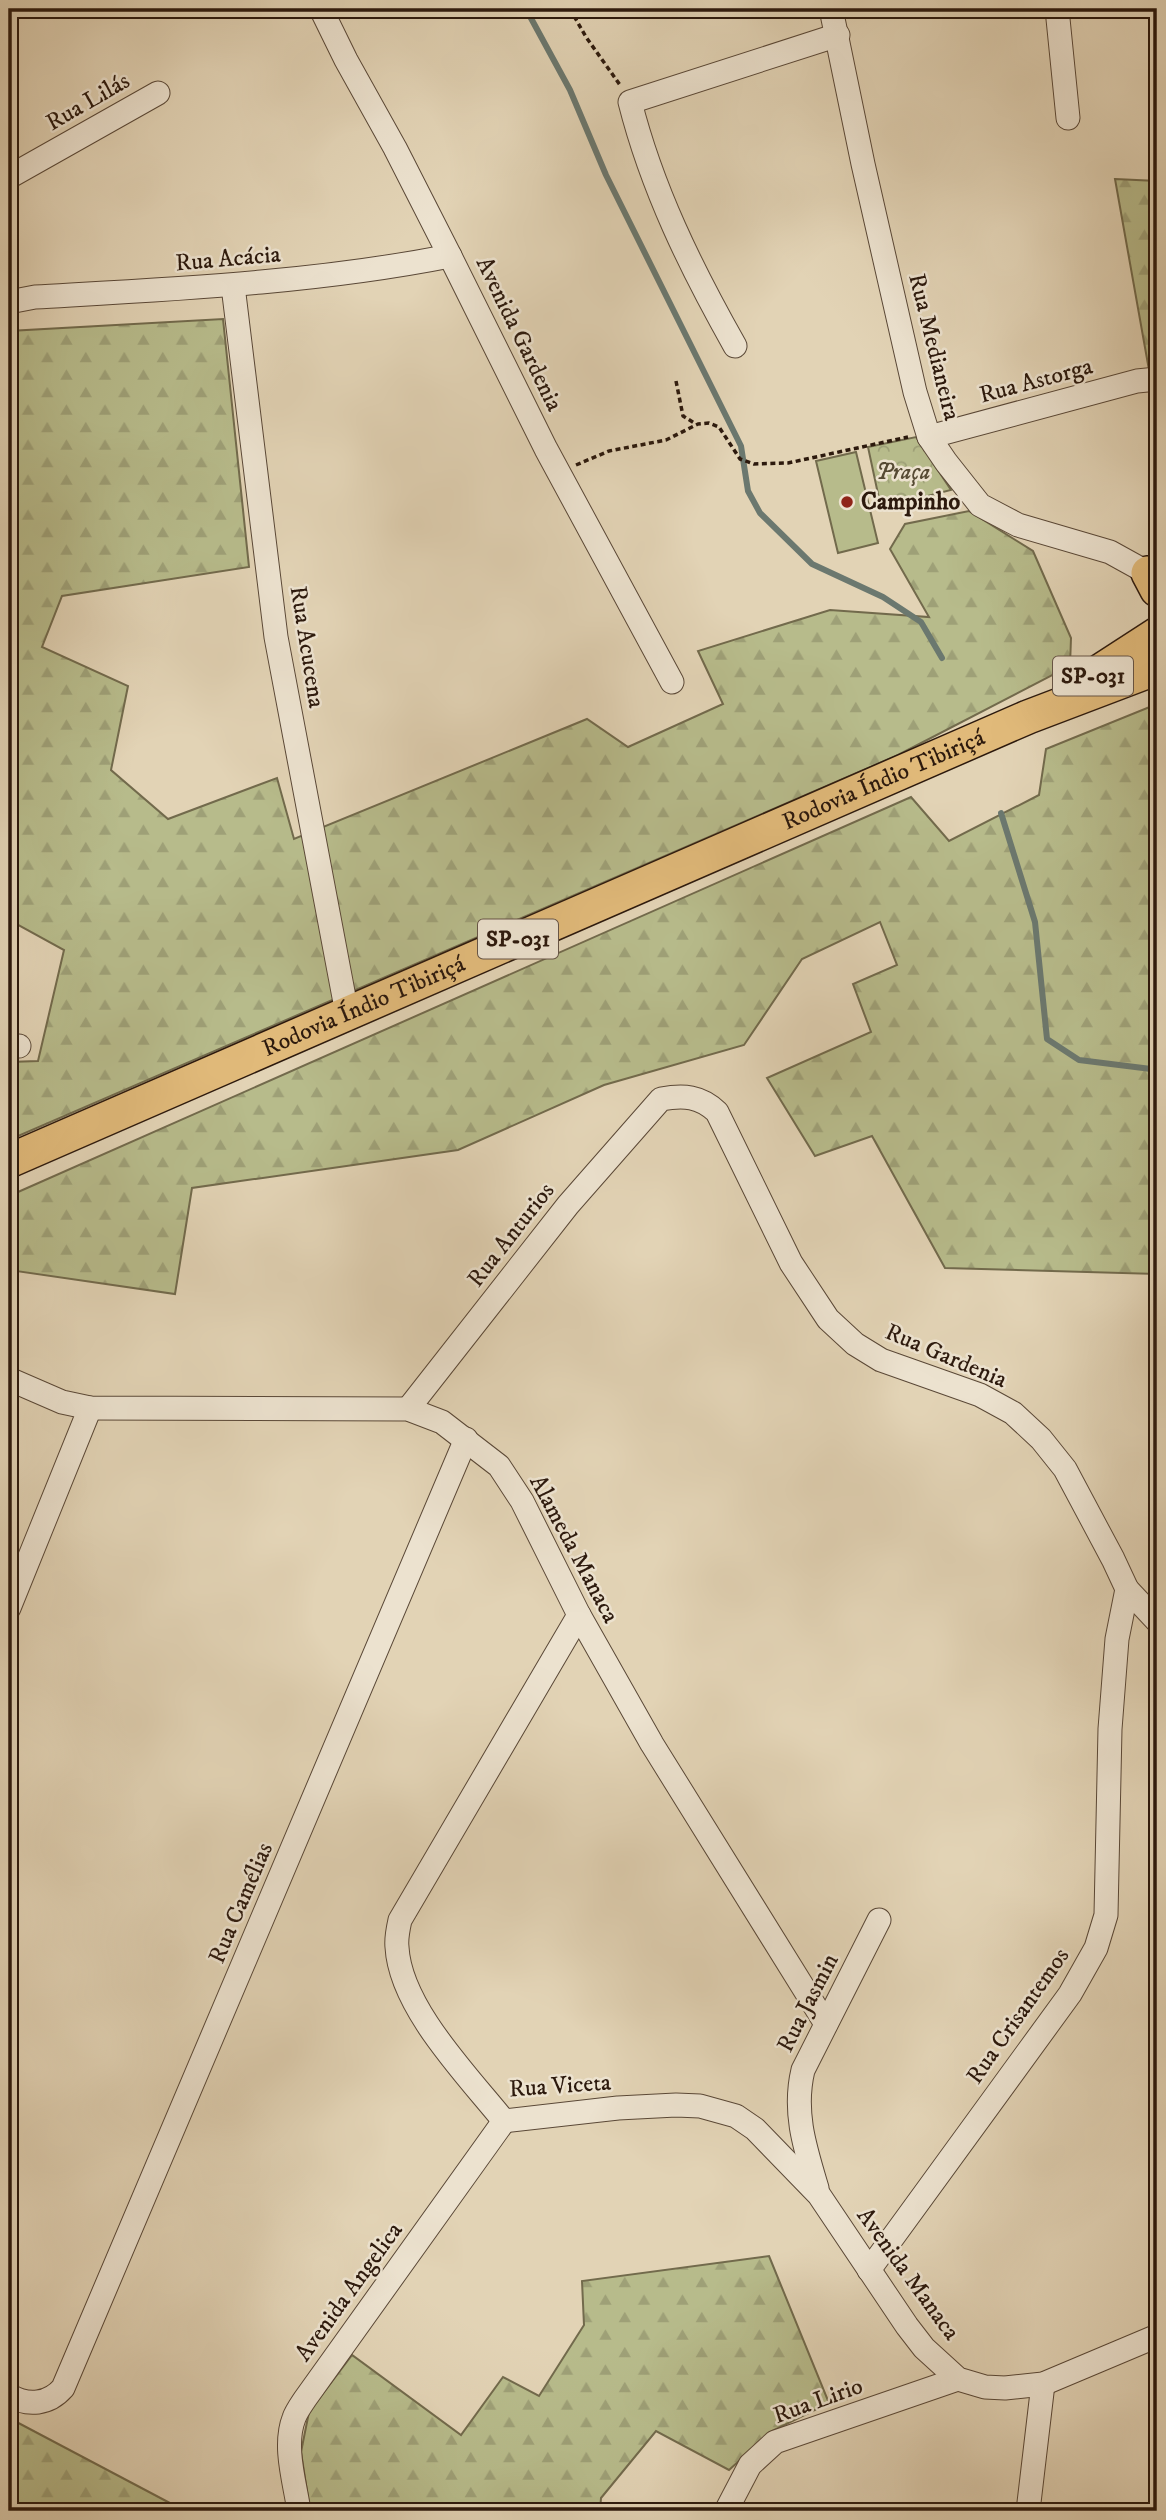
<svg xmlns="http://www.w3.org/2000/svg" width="1166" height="2520" font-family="'IM FELL DW Pica',serif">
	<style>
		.forest { fill: url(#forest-firs); stroke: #726a4c; stroke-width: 2 }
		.park { fill: url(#park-crowns); stroke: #726a4c; stroke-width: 2 }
		.pitch { fill: #b7bb8b; stroke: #726a4c; stroke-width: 2 }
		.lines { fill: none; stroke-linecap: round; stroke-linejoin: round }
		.stream { stroke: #6b786f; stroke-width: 6 }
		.minor-casing { stroke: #5a4837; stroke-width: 25 }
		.highway-casing { stroke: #2c190d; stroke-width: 36 }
		.path { stroke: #2c190d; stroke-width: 3.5; stroke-dasharray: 5 3.5; stroke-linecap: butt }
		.minor { stroke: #ece2cf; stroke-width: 23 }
		.highway { stroke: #e1ba7a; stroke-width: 33 }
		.poi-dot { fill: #8f2418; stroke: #ece2cf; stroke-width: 2.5 }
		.labels { text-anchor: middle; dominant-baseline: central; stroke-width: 5; stroke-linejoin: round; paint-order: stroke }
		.shield { fill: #ece2cf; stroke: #665547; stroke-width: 2 }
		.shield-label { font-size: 23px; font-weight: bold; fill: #2c190d }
		.street-label { font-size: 24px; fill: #2c190d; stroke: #ece2cf }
		.park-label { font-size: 24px; font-style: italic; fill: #564a33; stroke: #ece2cf }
		.poi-label { font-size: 24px; font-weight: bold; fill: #2c190d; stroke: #ece2cf; text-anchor: start }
	</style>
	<defs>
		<pattern id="forest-firs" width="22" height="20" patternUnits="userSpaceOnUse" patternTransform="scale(1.75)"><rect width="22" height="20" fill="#b7bb8b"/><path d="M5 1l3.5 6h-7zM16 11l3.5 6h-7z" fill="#9ea077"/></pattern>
		<pattern id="park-crowns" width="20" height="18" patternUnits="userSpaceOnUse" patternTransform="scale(1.75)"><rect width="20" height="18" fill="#b7bb8b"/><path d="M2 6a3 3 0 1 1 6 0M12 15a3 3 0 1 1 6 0" fill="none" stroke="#9ea077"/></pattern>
	</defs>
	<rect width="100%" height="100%" fill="#e2d3b5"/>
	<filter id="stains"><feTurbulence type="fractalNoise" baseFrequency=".00286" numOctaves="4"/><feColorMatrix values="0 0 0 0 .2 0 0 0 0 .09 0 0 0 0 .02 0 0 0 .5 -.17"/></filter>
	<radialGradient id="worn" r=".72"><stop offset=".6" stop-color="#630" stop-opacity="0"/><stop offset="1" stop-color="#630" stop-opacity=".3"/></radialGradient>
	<!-- forest -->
	<g class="forest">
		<path d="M1115,179L1157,181V368L1149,370Z"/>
		<path d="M223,319L249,567L62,596L42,647L128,686L111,770L168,819L277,778L294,839L587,719L628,747L723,704L698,651L830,610L929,617L890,549L905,524L969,511L1033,551L1071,638L1070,666L898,755L9,1140V1062L38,1061L64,950L9,920V331Z"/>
		<path d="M1157,704V1274L945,1268L872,1136L815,1156L767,1078L871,1032L853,984L897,965L880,922L802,959L744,1045L604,1085L458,1150L192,1188L175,1294L9,1270V1196L911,797L949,841L1039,795L1046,749Z"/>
		<path d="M769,2256L829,2403L772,2431L729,2470L656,2431L601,2498L600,2511H310L301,2452L309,2412L352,2355L461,2435L503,2377L539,2396L584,2325L582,2281Z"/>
		<path d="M9,2418L185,2511H9Z"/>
	</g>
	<!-- park -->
	<path class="park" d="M916,437L951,490L881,508L868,447Z"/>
	<!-- pitch -->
	<path class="pitch" d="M856,452L878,543L838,553L816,461Z"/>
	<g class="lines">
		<!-- stream -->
		<g class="stream">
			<path d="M526,9L570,90L606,175L741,446L748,491L760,513L812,564L883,597L921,622L942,658"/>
			<path d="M1001,813L1035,922L1047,1039L1079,1060L1151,1069L1157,1074"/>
		</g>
		<!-- minor casing -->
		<g class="minor-casing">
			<g id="minor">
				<path d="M321,9L346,60L395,148L450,256L546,449L672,682"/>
				<path d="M831,9L863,164L915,392L929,437L946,462L980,505L1018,525L1110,552L1148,573"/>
				<path d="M1057,9L1068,118"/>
				<path d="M9,177L158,93"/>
				<path d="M233,286L276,637L347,1013"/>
				<path d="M9,302L35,297C174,289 313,283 450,256"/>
				<path d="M735,346C691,268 652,189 630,102L838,35"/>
				<path d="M929,437L1137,381L1157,379"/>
				<path d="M9,1046H19"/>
				<path d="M9,1379L62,1402L90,1408L408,1409L442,1422L499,1466L522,1501L579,1615L652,1744L826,2024"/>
				<path d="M408,1409L568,1205L661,1099C684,1095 700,1096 717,1112L791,1263L828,1319L855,1344L881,1360L980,1395L1013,1413L1041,1439L1065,1469L1113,1559L1127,1589L1157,1621"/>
				<path d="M9,1608L90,1408"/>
				<path d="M579,1615L400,1920C398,1929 396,1939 397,1947C400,2007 467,2075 504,2121L618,2108L676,2105L700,2106L736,2116L755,2129L819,2195L907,2326L924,2348L958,2379L985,2387L1005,2388L1043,2384L1157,2336"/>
				<path d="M817,2188C805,2148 793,2112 803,2070L879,1920"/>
				<path d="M869,2270L1070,1994L1096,1948L1106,1915L1110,1729L1117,1639L1127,1589"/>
				<path d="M9,2395C28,2407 49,2404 63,2388L466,1439"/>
				<path d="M299,2511C295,2483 283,2446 294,2418C296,2412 301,2405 305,2399L504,2121"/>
				<path d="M726,2511L750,2465L775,2442L958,2379"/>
				<path d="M1028,2511L1043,2384"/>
			</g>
		</g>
		<!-- highway casing -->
		<g class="highway-casing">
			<g id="highway">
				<path d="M1148,573L1157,590"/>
				<path d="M1086,680L1157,634"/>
				<path id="s1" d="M9,1161L1028,717L1157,668"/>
			</g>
		</g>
		<!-- path -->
		<g class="path">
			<path d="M570,9L586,37L620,85"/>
			<path d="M676,381L683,416L696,424"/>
			<path d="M576,465L609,451L666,440L698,424L709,423L719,427L740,459L754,464L788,463L908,437"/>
		</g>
		<!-- minor -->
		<use href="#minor" class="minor"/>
		<!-- highway -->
		<use href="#highway" class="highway"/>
	</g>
	<!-- markers -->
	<circle class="poi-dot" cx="847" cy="502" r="7"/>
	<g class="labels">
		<!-- shield labels -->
		<g class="shield">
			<rect x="1053" y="656.5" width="80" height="39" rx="5"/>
			<rect x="478" y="919.5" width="80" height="39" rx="5"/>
		</g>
		<g class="shield-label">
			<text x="1093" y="676">SP-031</text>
			<text x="518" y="939">SP-031</text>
		</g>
		<!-- street labels -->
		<g class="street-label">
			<text transform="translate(88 102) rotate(-30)">Rua Lilás</text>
			<text transform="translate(228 259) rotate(-5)">Rua Acácia</text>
			<text transform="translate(519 334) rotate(64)">Avenida Gardenia</text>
			<text transform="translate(934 347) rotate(76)">Rua Medianeira</text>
			<text transform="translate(1036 381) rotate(-15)">Rua Astorga</text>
			<text transform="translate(307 647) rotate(81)">Rua Acucena</text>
			<text stroke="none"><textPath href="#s1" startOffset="954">Rodovia Índio Tibiriçá</textPath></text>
			<text stroke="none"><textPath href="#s1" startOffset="387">Rodovia Índio Tibiriçá</textPath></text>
			<text transform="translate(511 1235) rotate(-52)">Rua Anturios</text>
			<text transform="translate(946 1356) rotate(23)">Rua Gardenia</text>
			<text transform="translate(574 1549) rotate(62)">Alameda Manaca</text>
			<text transform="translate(241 1903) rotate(-67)">Rua Camélias</text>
			<text transform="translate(808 2003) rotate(-63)">Rua Jasmin</text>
			<text transform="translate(1018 2016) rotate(-55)">Rua Crisantemos</text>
			<text transform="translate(560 2086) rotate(-4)">Rua Viceta</text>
			<text transform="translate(908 2274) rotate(54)">Avenida Manaca</text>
			<text transform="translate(349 2292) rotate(-54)">Avenida Angelica</text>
			<text transform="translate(818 2401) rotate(-20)">Rua Lirio</text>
		</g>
		<!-- park labels -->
		<g class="park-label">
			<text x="903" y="472">Praça</text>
		</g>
		<!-- poi labels -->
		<g class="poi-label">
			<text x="861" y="502">Campinho</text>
		</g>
	</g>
	<!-- margin -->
	<rect width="1166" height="2520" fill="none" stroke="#e2d3b5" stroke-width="35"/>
	<rect x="10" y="10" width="1145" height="2499" fill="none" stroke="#2c190d" stroke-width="3.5"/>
	<rect x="18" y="18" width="1131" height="2485" fill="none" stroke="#2c190d" stroke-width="2"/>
	<rect width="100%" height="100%" filter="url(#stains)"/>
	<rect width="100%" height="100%" fill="url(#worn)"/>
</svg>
